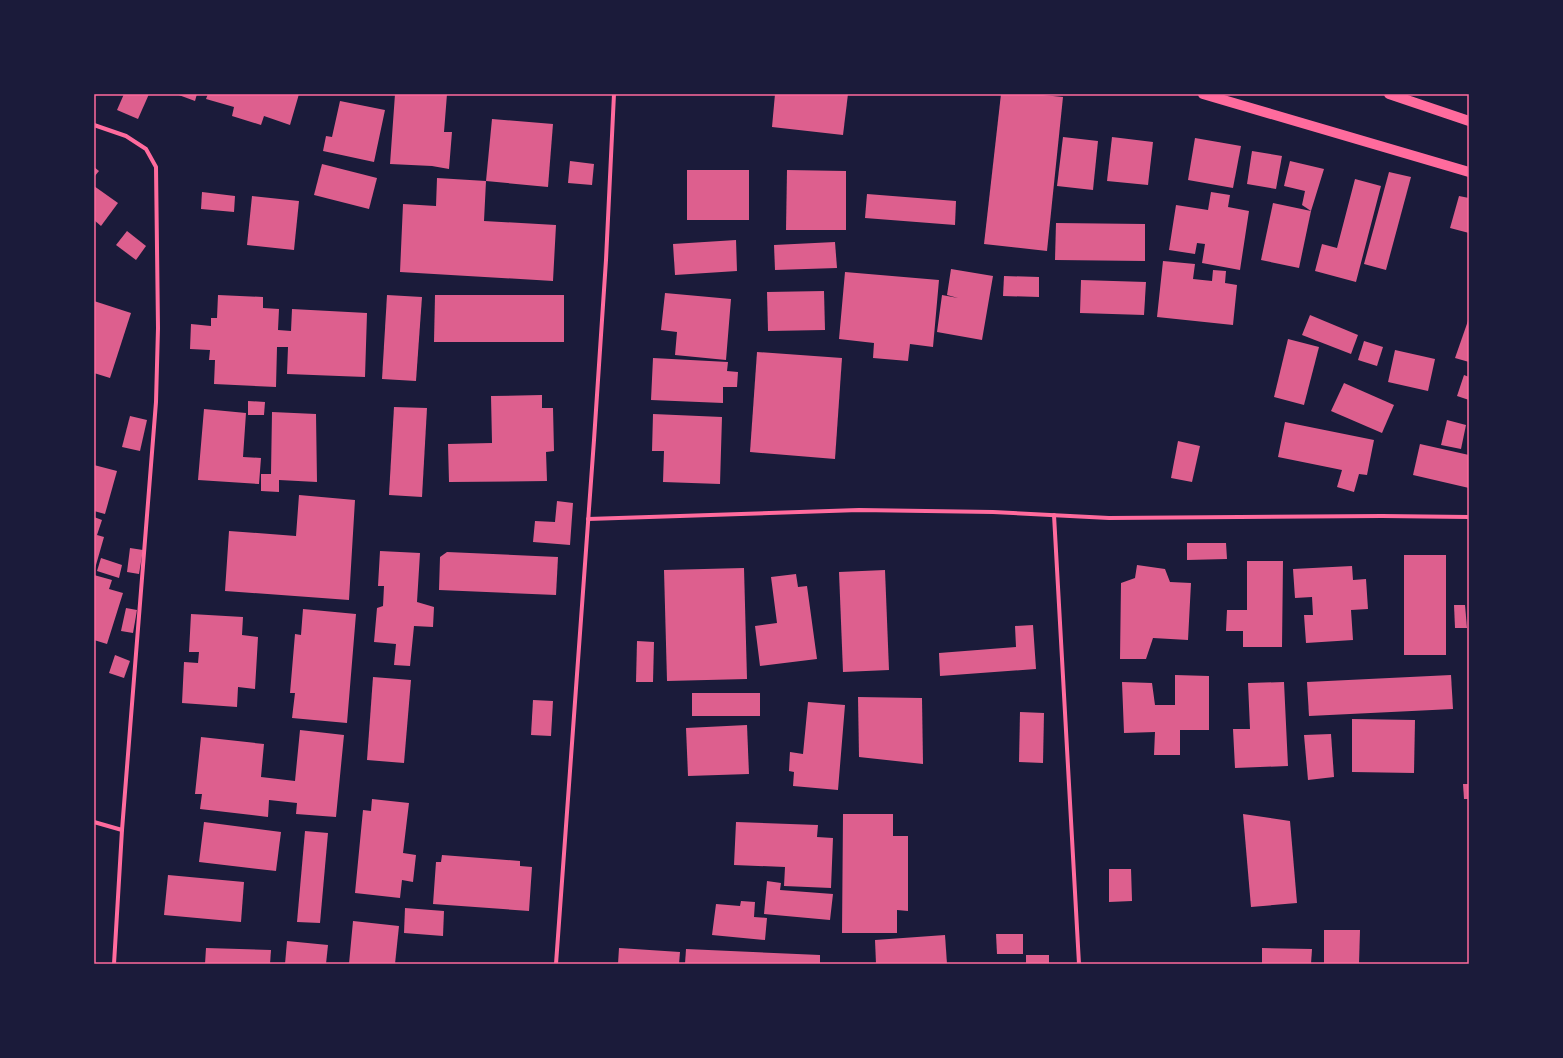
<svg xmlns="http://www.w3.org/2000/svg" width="1563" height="1058" font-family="Barlow,sans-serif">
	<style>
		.building { fill: #dd5f8e }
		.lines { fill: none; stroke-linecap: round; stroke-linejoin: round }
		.minor { stroke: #ff6b9d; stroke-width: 4 }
		.primary { stroke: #ff6b9d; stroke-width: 10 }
		.neatline { fill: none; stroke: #ff6b9d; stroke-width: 1.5 }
	</style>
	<rect width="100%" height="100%" fill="#1b1b3a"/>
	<!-- building -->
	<g class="building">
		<path d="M124,94H149L138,119L117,110Z"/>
		<path d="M176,94H197L195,101Z"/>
		<path d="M208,94H299L290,125L264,116L261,125L232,116L234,107L206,99Z"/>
		<path d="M395,94H447L444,132H452L449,169L432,166L390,164Z"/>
		<path d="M775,94H848L843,135L772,127Z"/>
		<path d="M1001,94H1033L1063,97L1047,251L984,244Z"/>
		<path d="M340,101L385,110L374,162L323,151L326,136L332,137Z"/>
		<path d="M492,119L553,124L548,187L486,181Z"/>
		<path d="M1063,137L1098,141L1093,190L1057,186Z"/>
		<path d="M1112,137L1153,142L1148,185L1107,181Z"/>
		<path d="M1195,138L1241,146L1233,188L1188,180Z"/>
		<path d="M1252,151L1282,156L1276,189L1247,184Z"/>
		<path d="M570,161L594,164L592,185L568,183Z"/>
		<path d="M1290,161L1324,169L1311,211L1302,205L1305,191L1284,186Z"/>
		<path d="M322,164L377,178L369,209L314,195Z"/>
		<path d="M94,167L99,171L94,177Z"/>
		<rect x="687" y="170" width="62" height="50"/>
		<path d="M787,170L846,171V230H786Z"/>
		<path d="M1389,172L1411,177L1386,270L1364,264Z"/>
		<path d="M437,178L486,181L484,221L556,225L553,281L400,272L403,204L436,206Z"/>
		<path d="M1355,179L1381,186L1356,282L1315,271L1322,244L1337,248Z"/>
		<path d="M94,186L118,203L101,226L94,220Z"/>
		<path d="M202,192L235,196L234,212L201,209Z"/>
		<path d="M1211,192L1230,195L1228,207L1249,211L1240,270L1202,263L1205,244L1197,243L1195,254L1169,250L1176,205L1208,210Z"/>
		<path d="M867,194L956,201L955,225L865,218Z"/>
		<path d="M252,196L299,201L294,250L247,245Z"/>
		<path d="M1459,196L1469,198V233L1450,228Z"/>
		<path d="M1273,203L1311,211L1299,268L1261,260Z"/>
		<path d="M1056,223L1145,224V261L1055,260Z"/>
		<path d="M127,231L146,246L136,260L116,245Z"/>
		<path d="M736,240L737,271L675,275L673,244Z"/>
		<path d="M835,242L837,268L775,270L774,245Z"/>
		<path d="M1163,261L1195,264L1193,279L1212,281L1213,270L1226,271L1225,283L1237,285L1233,325L1157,317Z"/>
		<path d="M951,269L993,276L982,340L937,332L942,295L958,298L947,295Z"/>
		<path d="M845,272L939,280L933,347L910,344L908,361L873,358L874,343L839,339Z"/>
		<path d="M1004,276L1039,277V297L1003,296Z"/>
		<path d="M1081,280L1146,282L1144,315L1080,313Z"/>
		<path d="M824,291L825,330L768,331L767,292Z"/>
		<path d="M665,293L731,299L726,360L675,355L677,332L661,330Z"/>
		<path d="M218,295L263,297V308L279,309L278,330L291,331L292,309L367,313L365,377L287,374L288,347H277L276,387L214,384L215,360H209L210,350L190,349L191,324L211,326V318H217Z"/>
		<path d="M387,295L422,297L416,381L382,379Z"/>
		<path d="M435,295H564V342H434Z"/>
		<path d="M94,301L131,313L110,378L94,373Z"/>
		<path d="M1310,315L1358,335L1351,354L1302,335Z"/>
		<path d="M1469,318V362L1455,358Z"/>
		<path d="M1288,339L1319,347L1304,405L1274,397Z"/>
		<path d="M1364,341L1383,347L1377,366L1358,360Z"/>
		<path d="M1395,350L1435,359L1428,391L1388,382Z"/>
		<path d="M757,352L842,358L835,459L750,452Z"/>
		<path d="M653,358L728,362L727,371L738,372L737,387H723V403L651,400Z"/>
		<path d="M1464,375L1469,377V400L1457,396Z"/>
		<path d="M1344,383L1394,405L1382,433L1331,411Z"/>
		<path d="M542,395V408H553L554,451L546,452L547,481L449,482L448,444L492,443L491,396Z"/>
		<path d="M248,401L265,402L264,415H248Z"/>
		<path d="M394,407L427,408L422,497L389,495Z"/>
		<path d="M204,409L246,413L243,457L261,458L259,484L198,480Z"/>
		<path d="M272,412L316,414L317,482L279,480V492L261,491V474H271Z"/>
		<path d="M653,414L722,417L720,484L663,482L664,451H652Z"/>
		<path d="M130,416L147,420L140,451L122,447Z"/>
		<path d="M1447,420L1466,425L1461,449L1441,445Z"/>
		<path d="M1285,422L1374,440L1367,475L1359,474L1354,492L1337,487L1342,470L1278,457Z"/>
		<path d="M1178,441L1200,446L1192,482L1171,478Z"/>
		<path d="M1420,444L1469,455V488L1413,475Z"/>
		<path d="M94,465L117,471L105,514L94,511Z"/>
		<path d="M299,495L355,500L349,600L225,591L229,531L296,536Z"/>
		<path d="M557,501L573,503L570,545L533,542L535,521L555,522Z"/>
		<path d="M94,517L102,520L97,535L104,537L94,572Z"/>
		<path d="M1187,543H1226L1227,559L1187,560Z"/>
		<path d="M130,548L143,550L139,574L127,572Z"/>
		<path d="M380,551L420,553L417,602L434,607L433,627L414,626L410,666L394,665L396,644L374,642L377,608L383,606L384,586H378Z"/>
		<path d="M447,552L558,557L556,595L439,590L440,557Z"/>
		<rect x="1404" y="555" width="42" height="100"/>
		<path d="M101,558L122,565L119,578L97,571Z"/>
		<path d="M1247,561H1283L1282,647H1243V631H1226L1227,610H1247Z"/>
		<path d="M1137,565L1165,569L1170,582L1191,583L1188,640L1153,638L1146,659H1120L1121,583L1135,578Z"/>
		<path d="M1352,566L1353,580L1366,579L1368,609L1351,610L1353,640L1306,643L1304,615H1313L1312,597L1295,598L1293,569Z"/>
		<path d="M744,568L747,679L667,681L664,570Z"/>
		<path d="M885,570L889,670L843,672L839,572Z"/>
		<path d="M796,574L798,587L807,586L817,659L760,666L755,626L777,623L771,577Z"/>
		<path d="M94,575L112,580L109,589L123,593L107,644L94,640Z"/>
		<path d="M1454,605H1465L1467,628H1455Z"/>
		<path d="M126,608L137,610L133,633L121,631Z"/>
		<path d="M303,609L356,614L347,723L292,718L295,693H290L295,634L301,635Z"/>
		<path d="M191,614L243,617L242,635L258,637L255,689L238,687L237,707L182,703L184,662L198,663L199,652H189Z"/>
		<path d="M1033,625L1036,669L940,676L939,653L1016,647L1015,626Z"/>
		<path d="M637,641L654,642L653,682H636Z"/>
		<path d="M115,655L130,661L124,678L109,673Z"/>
		<path d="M1175,675L1209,676V730H1180V755H1154L1155,732L1124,733L1122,682L1152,683L1155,705H1175Z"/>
		<path d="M1451,675L1453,709L1309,716L1307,682Z"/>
		<path d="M373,677L411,680L404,763L367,760Z"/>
		<path d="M1284,682L1288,766L1235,768L1233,729H1250L1248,683Z"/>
		<rect x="692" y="693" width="68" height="23"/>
		<path d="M858,697L922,698L923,764L859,757Z"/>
		<path d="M533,700L553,701L551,736L531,735Z"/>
		<path d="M808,702L845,705L838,790L793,786L794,772L789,771L790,752L803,754Z"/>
		<path d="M1020,712L1044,713L1043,763L1019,762Z"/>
		<path d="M1352,719L1415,720L1414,773L1352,772Z"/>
		<path d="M747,725L749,774L688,776L686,728Z"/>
		<path d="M300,730L344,735L336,817L296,814L297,803L269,800L268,817L200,809L202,794H195L201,737L264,744L261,777L295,781Z"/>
		<path d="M1331,734L1334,777L1308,780L1304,735Z"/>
		<path d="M1463,784H1469V799H1464Z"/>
		<path d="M372,799L409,803L403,853L416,855L413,882L402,880L400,898L355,893L363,810L371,811Z"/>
		<path d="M843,814H893V836H908V911L897,910V933H842Z"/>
		<path d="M1243,814L1290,821L1297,903L1251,907Z"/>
		<path d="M204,822L281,832L276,871L199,862Z"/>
		<path d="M736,822L818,825L817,837L833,838L831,888L784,886L785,867L734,865Z"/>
		<path d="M305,831L328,833L320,923L297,922Z"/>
		<path d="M442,855L520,861V866L532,867L529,911L433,904L436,862H441Z"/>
		<path d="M1109,869H1131L1132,901L1109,902Z"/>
		<path d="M168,875L244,882L241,922L164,915Z"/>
		<path d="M767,881L781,883L780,890L833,894L830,920L764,914Z"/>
		<path d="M741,901L755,902L754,917L767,918L765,940L712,935L716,904L740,906Z"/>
		<path d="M405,908L444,911L443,936L404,933Z"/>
		<path d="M353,921L399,926L395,964H349Z"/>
		<path d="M1324,930H1360L1359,964H1324Z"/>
		<path d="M996,934H1023V954H997Z"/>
		<path d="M945,935L947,964H876L875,940Z"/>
		<path d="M287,941L328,945L326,964H285Z"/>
		<path d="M206,948L271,950L270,964H205Z"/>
		<path d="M619,948L680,952L679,964H618Z"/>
		<path d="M1262,948L1312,949L1311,964H1262Z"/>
		<path d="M686,949L820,955V964H685Z"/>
		<rect x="1026" y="955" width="23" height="9"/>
	</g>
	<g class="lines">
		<!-- minor -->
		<g class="minor">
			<path d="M94,125L126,136L146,149L156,167L158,328L156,402L122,830L114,964"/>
			<path d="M1054,515L1079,964"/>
			<path d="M588,519L859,510L993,512L1109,518L1382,516L1469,517"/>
			<path d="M94,822L122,830"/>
			<path d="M556,964L594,440L606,260L614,94"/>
		</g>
		<!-- primary -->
		<g class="primary">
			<path d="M1203,94L1469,172"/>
			<path d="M1389,94L1469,121"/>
		</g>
	</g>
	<!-- border -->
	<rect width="1563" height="1058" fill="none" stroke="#1b1b3a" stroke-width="190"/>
	<rect x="95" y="95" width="1373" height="868" class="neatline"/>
</svg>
